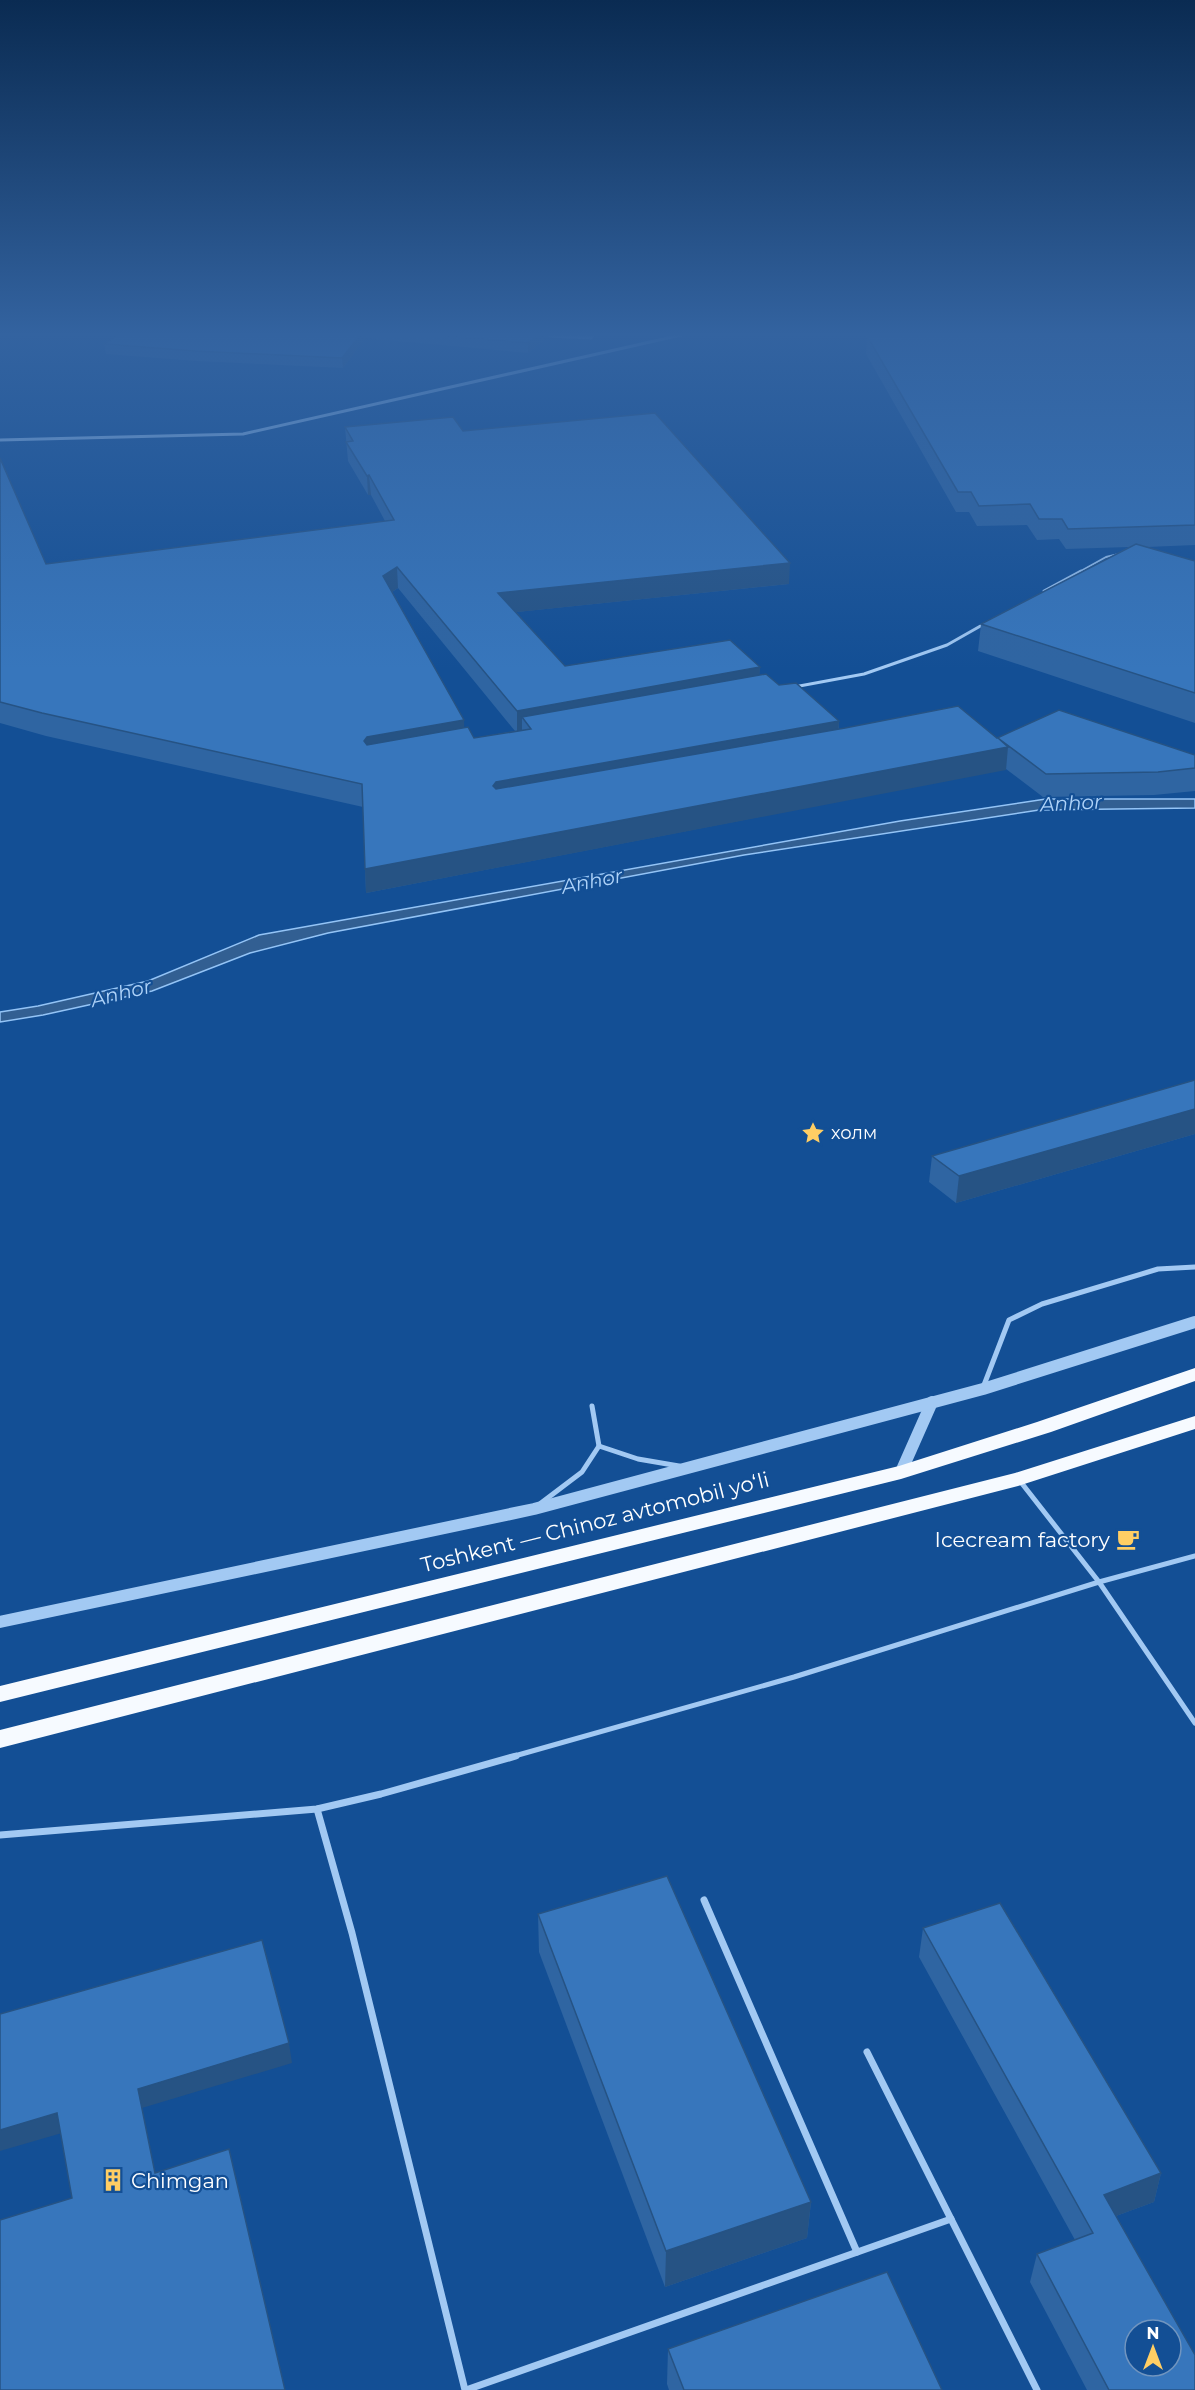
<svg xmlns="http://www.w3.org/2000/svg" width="1195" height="2390" font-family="Montserrat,sans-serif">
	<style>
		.water { fill: #325f92; stroke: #94c4f6; stroke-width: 1.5 }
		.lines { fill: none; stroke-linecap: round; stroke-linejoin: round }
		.stream { stroke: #94c4f6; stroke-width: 5 }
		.service-far3 { stroke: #a2c9f3; stroke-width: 2 }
		.service-far2 { stroke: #a2c9f3; stroke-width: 3 }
		.service-far1 { stroke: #a2c9f3; stroke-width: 5 }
		.service { stroke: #a2c9f3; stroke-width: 7 }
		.minor { stroke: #a2c9f3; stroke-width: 3 }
		.tertiary { stroke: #a2c9f3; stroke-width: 12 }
		.trunk { fill: #f6faff; fill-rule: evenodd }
		.wall { fill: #2f65a2; fill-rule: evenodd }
		.shaded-wall { fill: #265384 }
		.building { fill: #3776bc; stroke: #265384; stroke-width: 1.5; fill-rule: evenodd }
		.labels { text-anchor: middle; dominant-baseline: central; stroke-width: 4.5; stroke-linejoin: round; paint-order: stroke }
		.poi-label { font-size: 18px; fill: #fff; stroke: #134f95; text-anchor: start }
		.water-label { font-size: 20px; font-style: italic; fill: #afd3f9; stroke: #134f95 }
		.near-street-label { font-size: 21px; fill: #fff; stroke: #134f95 }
		.near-poi-label { font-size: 21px; fill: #fff; stroke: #134f95; text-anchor: end }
	</style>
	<rect width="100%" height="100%" fill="#134f95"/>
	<!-- water -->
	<path class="water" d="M1046,799H1195V808L1039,810L744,855L328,933L250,953L152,991L43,1015L0,1022V1012L38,1006L148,981L259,935L900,821Z"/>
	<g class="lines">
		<!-- stream -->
		<path class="stream" d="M549,335L591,337"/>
		<!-- service-far3 -->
		<path class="service-far3" d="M1079,572L1106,557L1119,554"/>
		<!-- service-far2 -->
		<g class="service-far2">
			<path d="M1044,591L1081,571"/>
			<path d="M794,687L864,674L947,645L984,624"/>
		</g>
		<!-- service-far1 -->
		<g class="service-far1">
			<path d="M984,1385L1009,1320L1042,1304L1158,1269L1195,1267"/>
			<path d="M592,1406L599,1446"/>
			<path d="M1020,1481L1099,1582L1195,1723"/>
			<path d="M541,1503L582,1472L599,1446L638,1459L679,1466"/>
			<path d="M511,1757L794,1677L1099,1582L1195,1556"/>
		</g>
		<!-- service -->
		<g class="service">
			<path d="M317,1809L352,1933L465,2390"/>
			<path d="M0,1835L317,1809L381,1794L516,1756"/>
			<path d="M704,1900L857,2252"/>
			<path d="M867,2052L1037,2390"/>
			<path d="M466,2390L951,2219"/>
		</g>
		<!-- minor -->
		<path class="minor" d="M0,440L243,434L681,335"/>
		<!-- tertiary -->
		<g class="tertiary">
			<path d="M901,1472L932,1402"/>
			<path d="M0,1622L534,1509L983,1389L1195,1322"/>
		</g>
		<!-- trunk -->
		<g class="trunk">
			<path d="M1195,1368V1381L1051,1432L901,1479L0,1702V1686L899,1466L1037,1422Z"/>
			<path d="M1195,1416V1429L1018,1486L0,1748V1730L1015,1473Z"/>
		</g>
	</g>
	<!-- wall -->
	<g class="wall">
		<path d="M113,335H550L528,353L365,338L343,368L196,361L106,354L104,344L117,335Z"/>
		<path d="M1195,335V545L1147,547L1195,561V723L978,651L981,624L1129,547L1066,549L1059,539L1037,540L1027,525L977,526L969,512H956L866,354L867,336Z"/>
		<path d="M345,427L463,431L789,584L516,612L565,666L760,667L759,675L779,685L839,721V729L997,738L1195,755V791L1154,795L1043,797L1006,769L366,893L363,807L46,736L0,723V458L46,564L385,521L371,495H368L348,461ZM398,588L515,731L474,738L464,728L392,592Z"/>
		<path d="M1195,1080V1134L956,1203L929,1182L932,1156Z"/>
		<path d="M538,1914L811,2202L807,2238L665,2287L539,1952Z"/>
		<path d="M923,1928L1161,2173L1154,2202L1116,2216L1195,2390H1087L1030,2282L1037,2254L1075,2240L919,1957Z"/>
		<path d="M668,2349L942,2390H669L667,2384Z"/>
	</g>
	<!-- shaded-wall -->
	<g class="shaded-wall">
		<path d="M360,335H365V338L343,368L342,358Z"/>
		<path d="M538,335H550L528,353V343Z"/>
		<path d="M369,475L371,495H368L367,476Z"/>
		<path d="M790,563L789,584L499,614L498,593Z"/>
		<path d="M397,567L398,588L384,597L383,576Z"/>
		<path d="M760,667L759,689L531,729L522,717V732L517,733V711Z"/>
		<path d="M464,720L465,743L368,760L364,741L367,737Z"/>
		<path d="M839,721L838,744L496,805L493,786L496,782Z"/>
		<path d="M1008,747L1006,770L366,893L365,869Z"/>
		<path d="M1195,1109V1134L956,1203L959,1176Z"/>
		<path d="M289,2043L292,2063L142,2108L138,2089Z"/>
		<path d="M57,2113L62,2133L0,2151V2130Z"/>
		<path d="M1161,2173L1154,2202L1097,2223L1104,2195Z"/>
		<path d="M811,2202L807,2238L665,2287L666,2251Z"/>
	</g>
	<!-- building -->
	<g class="building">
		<path d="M118,335H360L342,358L195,351L104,344Z"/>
		<path d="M435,335H538L528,343Z"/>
		<path d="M922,335H1195V525L1068,529L1062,519H1039L1030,504L979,506L971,492H958L867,336Z"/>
		<path d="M655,413L790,563L498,593L565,666L730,640L760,667L517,711L397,567L383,576L464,720L367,737L364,741L367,745L468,727L474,738L531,729L522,717L766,674L779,685L796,683L839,721L496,782L493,786L496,789L845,728L958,706L997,738L1059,710L1195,755V768L1158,772L1046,774L998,738L1008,747L365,869L362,784L42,713L0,702V458L46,564L394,520L369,475L367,476L346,442L353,441L345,427L453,417L463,431Z"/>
		<path d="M1136,544L1195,561V693L981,624Z"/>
		<path d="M1195,1080V1109L959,1176L932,1156Z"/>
		<path d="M667,1876L811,2202L666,2251L538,1914Z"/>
		<path d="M1000,1903L1161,2173L1104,2195L1195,2355V2390H1109L1037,2254L1093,2233L923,1928ZM1135,2330H1171V2366H1135Z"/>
		<path d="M262,1940L289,2043L138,2089L155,2173L229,2149L285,2390H0V2220L72,2198L57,2113L0,2130V2014Z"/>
		<path d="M887,2272L942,2390H684L668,2349Z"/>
	</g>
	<!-- sky -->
	<linearGradient id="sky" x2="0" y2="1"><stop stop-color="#0a2b52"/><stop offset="0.5" stop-color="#3363a0"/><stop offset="1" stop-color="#3363a0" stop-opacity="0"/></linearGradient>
	<rect width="1195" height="669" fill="url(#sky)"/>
	<!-- icons -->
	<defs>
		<g id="sight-bare" transform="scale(1.8)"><path d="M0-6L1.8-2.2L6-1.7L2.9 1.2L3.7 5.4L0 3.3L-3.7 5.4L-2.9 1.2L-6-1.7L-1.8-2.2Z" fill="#ffce64" stroke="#134f95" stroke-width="2.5" paint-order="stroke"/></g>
		<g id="cafe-bare" transform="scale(1.8)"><path d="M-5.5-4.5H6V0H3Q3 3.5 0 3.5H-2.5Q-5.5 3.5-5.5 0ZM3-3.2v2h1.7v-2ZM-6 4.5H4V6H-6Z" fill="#ffce64" stroke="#134f95" stroke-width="2.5" paint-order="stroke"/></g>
		<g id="building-bare" transform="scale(1.8)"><path d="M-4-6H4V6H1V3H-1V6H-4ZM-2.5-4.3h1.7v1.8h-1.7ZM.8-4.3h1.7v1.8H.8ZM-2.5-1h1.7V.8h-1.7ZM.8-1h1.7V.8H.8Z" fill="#ffce64" stroke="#134f95" stroke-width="2.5" paint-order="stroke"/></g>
	</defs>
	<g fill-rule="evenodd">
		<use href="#sight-bare" x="813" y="1133"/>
		<use href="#cafe-bare" x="1128" y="1539"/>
		<use href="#building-bare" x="113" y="2180"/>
	</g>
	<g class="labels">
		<!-- poi labels -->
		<g class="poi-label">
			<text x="831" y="1133">холм</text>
		</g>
		<!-- water labels -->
		<g class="water-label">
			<text transform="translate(1071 803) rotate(-3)">Anhor</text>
			<text transform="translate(592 881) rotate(-11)">Anhor</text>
			<text transform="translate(121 993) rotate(-14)">Anhor</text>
		</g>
		<!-- near-street labels -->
		<g class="near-street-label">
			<text transform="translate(595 1522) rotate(-14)">Toshkent — Chinoz avtomobil yoʻli</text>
		</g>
		<!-- near-poi labels -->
		<g class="near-poi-label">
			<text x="1110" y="1539">Icecream factory</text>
			<text x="131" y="2180" text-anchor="start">Chimgan</text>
		</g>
	</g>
	<!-- north arrow -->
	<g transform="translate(1153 2348)"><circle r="28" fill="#134f95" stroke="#7195bf" stroke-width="1.5"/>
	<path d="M0-4.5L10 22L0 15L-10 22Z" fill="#ffce64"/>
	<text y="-9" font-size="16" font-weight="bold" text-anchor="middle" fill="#ffffff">N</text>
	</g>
</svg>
